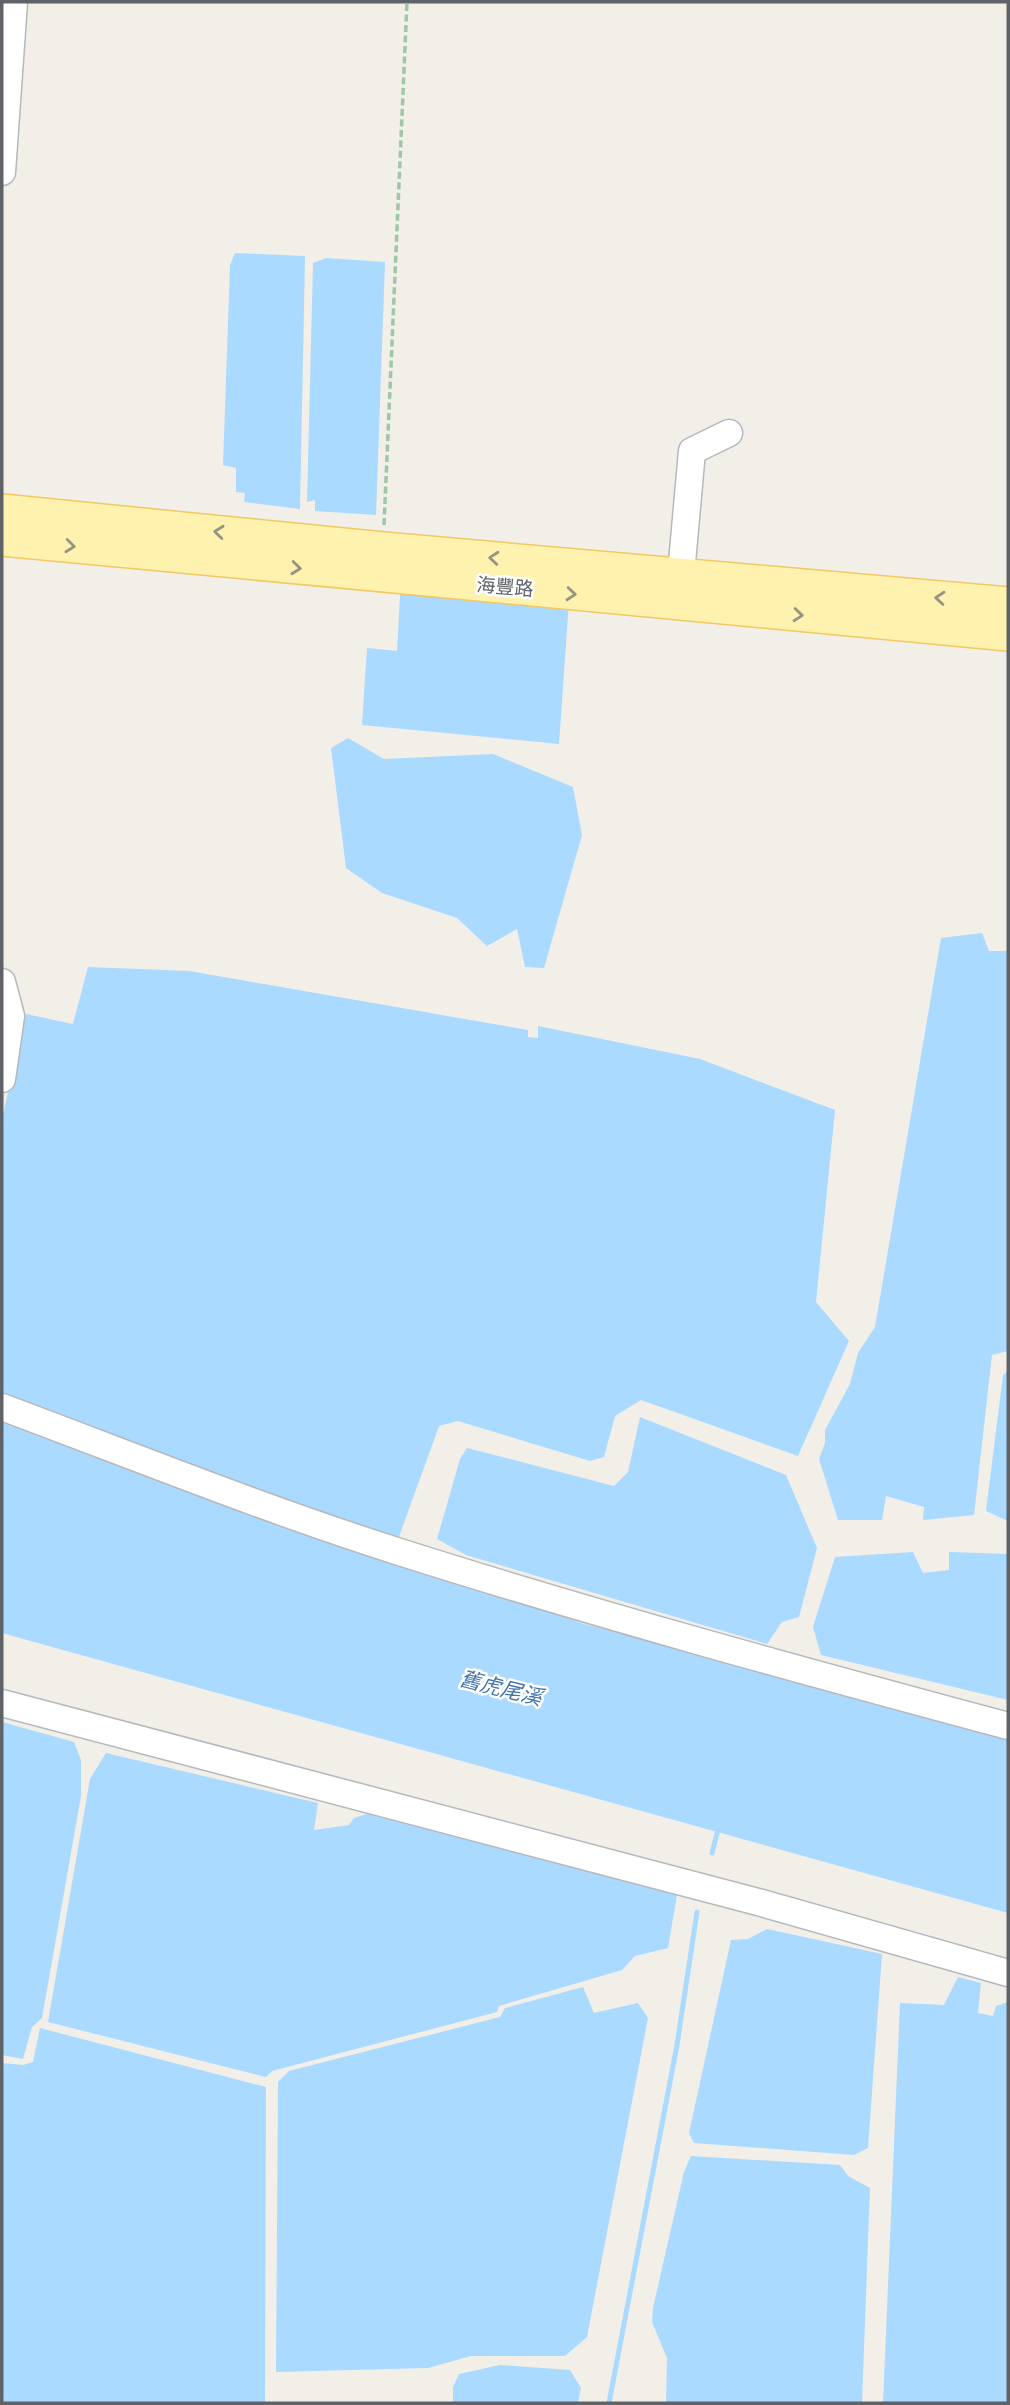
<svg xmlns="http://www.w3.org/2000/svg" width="1010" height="2405" font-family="'Work Sans','Noto Sans TC',sans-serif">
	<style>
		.water { fill: #aadaff }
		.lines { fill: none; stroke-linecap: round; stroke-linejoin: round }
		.stream { stroke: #aadaff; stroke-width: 5 }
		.minor-casing { stroke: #b5b8bc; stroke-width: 29 }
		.major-casing { stroke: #f2c960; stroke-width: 36 }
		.path { stroke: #9cc7a9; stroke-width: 3.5; stroke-dasharray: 7 3.5; stroke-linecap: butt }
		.minor { stroke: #fff; stroke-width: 26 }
		.major { stroke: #fff2af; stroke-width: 33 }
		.oneway { stroke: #979581 }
		.labels { text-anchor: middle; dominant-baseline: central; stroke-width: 5; stroke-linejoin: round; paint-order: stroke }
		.street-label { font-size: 19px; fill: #5f6368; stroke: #fff }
		.water-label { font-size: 21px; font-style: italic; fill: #4174aa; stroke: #fff }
	</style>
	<rect width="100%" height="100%" fill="#f1efe8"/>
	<!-- water -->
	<g class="water">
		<path d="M235,253L305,256L300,509L244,502L245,493L236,492V468L223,465L230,265Z"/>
		<path d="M326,258L385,262L376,515L315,511V500L307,502L313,263Z"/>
		<path d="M401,578L569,601L559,744L362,725L367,648L397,651Z"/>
		<path d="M348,738L384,759L493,754L573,787L582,835L544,968L525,967L517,929L487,946L457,918L382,893L346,868L331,748Z"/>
		<path d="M982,933L989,951H1008V1351L992,1355L974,1515L923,1520L924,1507L886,1496L882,1520H838L819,1459L825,1443V1430L850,1384L858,1353L875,1327L941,938Z"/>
		<path d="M88,967L189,971L528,1030V1037L538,1038V1026L700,1059L835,1110L816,1302L849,1341L798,1456L641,1400L615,1416L604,1457L590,1461L458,1421L439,1426L396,1545L2,1396V1119L26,1014L73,1024Z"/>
		<path d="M1008,1371V1521L986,1511L1003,1375Z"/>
		<path d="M2,1415L269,1518L584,1624L1008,1734V1913L2,1633Z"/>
		<path d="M640,1417L786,1475L817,1548L799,1617L782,1622L767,1644L466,1555L437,1539L460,1459L467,1448L614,1486L628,1472Z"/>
		<path d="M913,1552L923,1573L949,1570V1552L1008,1554V1700L821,1655L813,1627L835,1557Z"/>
		<path d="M2,1722L74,1742L81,1760V1796L42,2018L32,2027L23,2059L2,2055Z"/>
		<path d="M106,1753L318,1803L314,1830L349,1825L354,1818L367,1814L677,1895L668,1948L635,1956L622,1970L499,2006L497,2012L272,2071L266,2077L48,2022L90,1779Z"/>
		<path d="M767,1929L882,1954L868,2148L854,2155L694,2143L689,2133L731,1940L748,1939Z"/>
		<path d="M958,1977L981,1983L978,2013L993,2016L996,2006L1008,2002V2403H883L900,2003L944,2005Z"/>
		<path d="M583,1987L594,2013L638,2003L648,2018L587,2337L565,2356H471L428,2368L276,2372L278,2082L289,2071L500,2017L505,2008Z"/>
		<path d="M40,2028L266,2087L265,2403H2V2063L23,2065L33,2062Z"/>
		<path d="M691,2156L840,2165L848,2176L870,2188L862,2403H666L667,2358L652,2322L653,2308L684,2172Z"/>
		<path d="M500,2365L570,2370L581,2388L578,2403H453V2387L459,2374Z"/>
	</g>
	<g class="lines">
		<!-- stream -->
		<g class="stream">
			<path d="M712,1853L719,1826"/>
			<path d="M609,2403L677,2045L697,1912"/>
		</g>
		<!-- minor casing -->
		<g class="minor-casing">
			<g id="minor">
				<path d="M2,172L14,2"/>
				<path d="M681,574L692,451L729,433"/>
				<path d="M2,982L11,1016L2,1079"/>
				<path d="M2,1407C136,1457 269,1511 406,1554C605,1617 807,1672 1008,1726"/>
				<path d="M2,1703L758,1902L1008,1973"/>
			</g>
		</g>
		<!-- major casing -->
		<g class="major-casing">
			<g id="major">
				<path d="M2,511L383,549L1008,604"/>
				<path d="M2,539L1008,634"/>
			</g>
		</g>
		<!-- path -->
		<path class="path" d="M384,525L407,2"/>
		<!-- minor -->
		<use href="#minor" class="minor"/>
		<!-- major -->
		<use href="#major" class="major"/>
	</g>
	<!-- one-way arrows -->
	<defs><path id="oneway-chevron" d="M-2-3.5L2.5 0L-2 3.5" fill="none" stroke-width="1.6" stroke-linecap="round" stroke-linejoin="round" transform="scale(1.75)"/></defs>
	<g class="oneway">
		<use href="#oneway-chevron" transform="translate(219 532) rotate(-174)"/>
		<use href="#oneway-chevron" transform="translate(70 546) rotate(6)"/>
		<use href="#oneway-chevron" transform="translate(494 558) rotate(-175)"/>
		<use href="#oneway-chevron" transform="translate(296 568) rotate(6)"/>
		<use href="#oneway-chevron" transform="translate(571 594) rotate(5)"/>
		<use href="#oneway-chevron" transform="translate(940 598) rotate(-175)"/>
		<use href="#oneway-chevron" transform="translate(798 615) rotate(5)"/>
	</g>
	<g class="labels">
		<!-- street labels -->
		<g class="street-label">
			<text transform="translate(505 587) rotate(5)">海豐路</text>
		</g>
		<!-- water labels -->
		<g class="water-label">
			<text transform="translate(501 1688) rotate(14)">舊虎尾溪</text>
		</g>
	</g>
	<!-- border -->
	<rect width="1010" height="2405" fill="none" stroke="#5f6368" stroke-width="7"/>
</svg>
